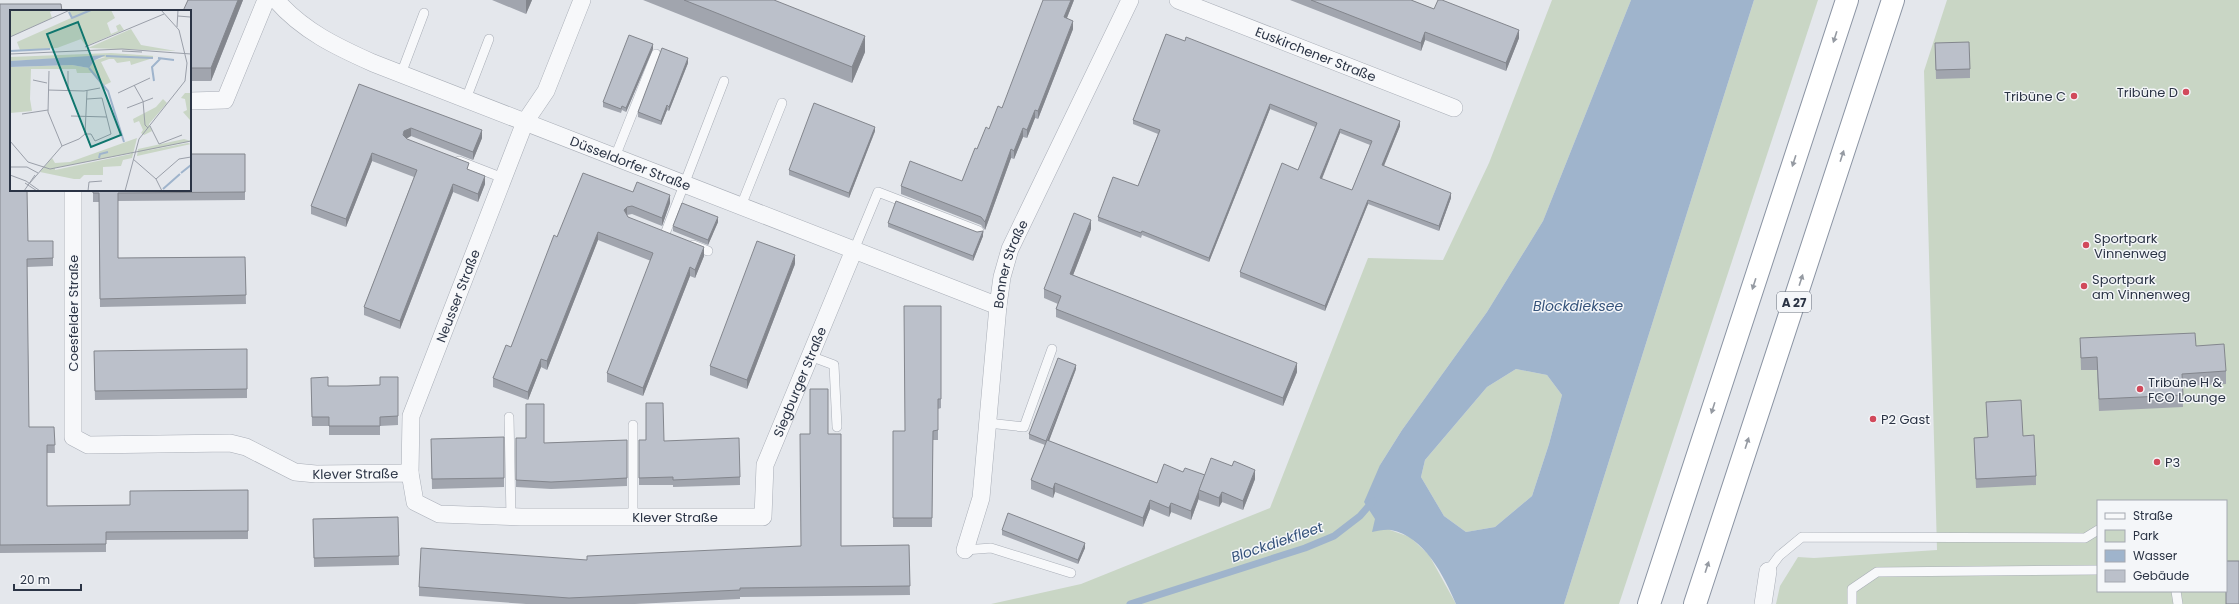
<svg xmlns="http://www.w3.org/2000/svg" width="2239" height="604" font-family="Poppins,sans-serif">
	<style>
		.green { fill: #c9d6c5; fill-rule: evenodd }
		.water { fill: #9fb4cc; fill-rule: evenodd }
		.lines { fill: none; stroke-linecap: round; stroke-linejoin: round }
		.stream { stroke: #9fb4cc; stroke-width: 7 }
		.lane-casing { stroke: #a9aeb7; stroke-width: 10 }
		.street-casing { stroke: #a9aeb7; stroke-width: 18 }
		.highway-casing { stroke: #8b94a3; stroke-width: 24 }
		.lane { stroke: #f7f8fa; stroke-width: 9 }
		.street { stroke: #f7f8fa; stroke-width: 17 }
		.highway { stroke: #fff; stroke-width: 22 }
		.wall { fill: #a1a5ae; fill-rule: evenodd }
		.shaded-wall { fill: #83868d }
		.building { fill: #bbc0ca; stroke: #83868d; fill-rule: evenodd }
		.oneway { fill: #959aa2 }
		.poi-dot { fill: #d1495b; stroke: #f4f6f9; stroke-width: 1.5 }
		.labels { text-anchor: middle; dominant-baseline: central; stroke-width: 3; stroke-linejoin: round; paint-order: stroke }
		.shield { fill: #f4f6f9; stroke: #676e7b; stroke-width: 1 }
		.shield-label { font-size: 12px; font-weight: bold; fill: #2b3445 }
		.street-label { font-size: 13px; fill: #2b3445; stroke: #f4f6f9 }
		.poi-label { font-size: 13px; fill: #2b3445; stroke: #f4f6f9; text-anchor: start }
		.water-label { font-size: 14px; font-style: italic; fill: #34527a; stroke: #f4f6f9 }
		.inset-river { fill: none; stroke: #9fb4cc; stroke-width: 2 }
		.inset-road { fill: none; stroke: #9a9fa9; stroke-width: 1 }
		.view { fill: #0f766e; fill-opacity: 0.15; stroke: #0f766e; stroke-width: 2 }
		.inset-edge { fill: none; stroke: #2b3445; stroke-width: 2 }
	</style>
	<rect width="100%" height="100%" fill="#e4e7ec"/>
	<!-- green -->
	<g class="green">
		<path d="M1552,0H1631L1543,221L1487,312L1402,430L1380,465L1390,530L1410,537L1429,555L1456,604H991L1081,584L1270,508L1368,258L1443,260L1489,163Z"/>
		<path d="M1754,0H1818L1619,604H1564Z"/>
		<path d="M1947,0H2239V604H1776L1780,586L1798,557L1814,558L1937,550L1924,71ZM2098,501H2226V591H2098Z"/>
		<path d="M1516,369L1547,375L1562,395L1549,444L1532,496L1495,527L1466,532L1444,516L1421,477L1425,460L1487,387Z"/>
	</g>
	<!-- water -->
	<path class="water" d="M1631,0H1754L1564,604H1456C1444,576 1424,536 1391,530C1385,529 1378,531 1372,532L1375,519L1364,502L1380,465L1402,430L1487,312L1543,221ZM1516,369L1547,375L1562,395L1549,444L1532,496L1495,527L1466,532L1444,516L1421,477L1425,460L1487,387Z"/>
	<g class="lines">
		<!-- stream -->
		<path class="stream" d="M1130,604L1305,548L1334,536L1360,516L1373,501"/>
		<!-- lane casing -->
		<g class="lane-casing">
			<g id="lane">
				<path d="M401,74L424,13"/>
				<path d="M466,99L489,39"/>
				<path d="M615,157L656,54"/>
				<path d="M459,161L503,178"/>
				<path d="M741,206L782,103"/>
				<path d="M665,234L724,81"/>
				<path d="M693,245L708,251"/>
				<path d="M854,250L878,192L979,231"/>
				<path d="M810,356L834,365L837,427"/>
				<path d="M509,417L511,517"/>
				<path d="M988,423L1024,427L1052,349"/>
				<path d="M633,517V425"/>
				<path d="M965,550L991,548L1071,573"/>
				<path d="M1768,571L1779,556L1802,537L2085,538L2098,530"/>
				<path d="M2176,591L2178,604"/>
				<path d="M1852,604V589L1877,572L2098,570"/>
			</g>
		</g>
		<!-- street casing -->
		<g class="street-casing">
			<g id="street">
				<path id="s1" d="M276,0C303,31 337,47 373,63L998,306"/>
				<path id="s2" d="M1178,0L1454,108"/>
				<path d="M190,101L225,100L266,0"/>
				<path id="s3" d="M73,190V437L88,445L230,443L246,447L295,472L316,474L410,473L415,502L439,514L521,517H763L765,465L854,250"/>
				<path id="s4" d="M410,473L411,416L525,122L546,91L582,0"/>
				<path id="s5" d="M965,550L981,498L998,306L1002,277L1010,249L1130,0"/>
				<path d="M1763,604L1768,571"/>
			</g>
		</g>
		<!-- highway casing -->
		<g class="highway-casing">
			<g id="highway">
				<path d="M1649,604L1847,0"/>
				<path d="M1695,604L1893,0"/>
			</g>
		</g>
		<!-- lane -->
		<use href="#lane" class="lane"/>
		<!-- street -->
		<use href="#street" class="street"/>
		<!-- highway -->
		<use href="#highway" class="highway"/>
	</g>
	<!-- wall -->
	<g class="wall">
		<path d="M243,0L211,81H190V11Z"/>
		<path d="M492,0H532L526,14Z"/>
		<path d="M643,0H774L865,52L852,83Z"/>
		<path d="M1074,0L1067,18L1073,29L1038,119L1035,118L1027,138L1023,137L1014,159L1011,158L985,230L981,225L901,194V186L962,181L977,149L1002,108Z"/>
		<path d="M1290,0H1411L1434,9L1519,38L1506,71L1425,40L1421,51Z"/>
		<path d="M0,4L11,11L28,241H53V266L27,267L29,427H54L55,453H47V506L130,505L248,490V539L106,540V552L0,553Z"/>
		<path d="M1166,34L1400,126L1384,166L1451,198L1439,231L1368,204L1325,311L1240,277V272L1298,170L1315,127L1270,109L1209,262L1142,235L1141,238L1098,221V217L1138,186L1158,134L1133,124V120ZM1340,133L1370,145L1352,190L1322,179Z"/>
		<path d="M1935,43L1970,69V78L1936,79Z"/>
		<path d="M653,49L626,112L622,110L621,113L603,107V102Z"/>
		<path d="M688,63L669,111L667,110L661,125L638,117V112Z"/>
		<path d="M359,84L482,138L473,160L411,136L406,139L469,170L485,184L478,202L453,192L400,329L364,315V307L414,177L372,161L346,227L311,214V206Z"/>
		<path d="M875,131L849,198L789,175V170Z"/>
		<path d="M245,154V200L118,201V258L245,257L246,304L100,307L99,202H93V190Z"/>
		<path d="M633,192L670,203L662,226L632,214L627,215L628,217L704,256L695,278L690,276L643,396L607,382V373L651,261L598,240L547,370L541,367L528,400L493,387V378L511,347L557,237Z"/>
		<path d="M718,222L708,245L673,231V226Z"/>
		<path d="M888,223L983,236L973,261L888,227Z"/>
		<path d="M1091,229L1073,275L1297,372L1283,406L1056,317V309L1058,304L1044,298V289Z"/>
		<path d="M795,264L747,389L710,375V366Z"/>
		<path d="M941,306V408L938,409V440H933L932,527H893V431H905Z"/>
		<path d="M2080,338L2196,346L2226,371V384L2182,386L2183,407L2099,411L2097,370H2081Z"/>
		<path d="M94,351L247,389V398L95,400Z"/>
		<path d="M1076,369L1049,441L1157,483L1183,472L1205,475L1255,479L1243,510L1222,502L1219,507L1199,500V498L1191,520L1171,512L1169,517L1150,509L1143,527L1055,492L1053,498L1031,489V480L1045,445L1029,439V434Z"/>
		<path d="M311,378L328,386L398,416V425L380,426V435H329V426H312Z"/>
		<path d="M1986,402L2023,436L2036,476V485L1976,488L1974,438L1988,437Z"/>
		<path d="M828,434L841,546L909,545L910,595L740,597V599L635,604H526L419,596V587L587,560L801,546Z"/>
		<path d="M516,438L544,443L627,440V486L551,489L516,487Z"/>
		<path d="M431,439L504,478V487L432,489Z"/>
		<path d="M639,440L664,441L740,477V485L673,487V485H639Z"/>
		<path d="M398,517L399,565L314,567L313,519Z"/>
		<path d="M1002,530L1085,548L1078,564L1002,535Z"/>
	</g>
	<!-- shaded-wall -->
	<g class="shaded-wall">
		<path d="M238,0H243L211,81V68Z"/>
		<path d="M526,0H532L526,14Z"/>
		<path d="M1071,0H1074L1064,25V17Z"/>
		<path d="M1073,21V29L1038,119V111Z"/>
		<path d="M1519,30V38L1506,71V63Z"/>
		<path d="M1425,32V40L1421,51V43Z"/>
		<path d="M865,36V52L852,83V67Z"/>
		<path d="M653,44V49L626,112V108Z"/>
		<path d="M688,58V63L669,111V107Z"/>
		<path d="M1270,104V109L1209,262V258Z"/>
		<path d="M667,105V110L661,125V121Z"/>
		<path d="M1035,110V118L1027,138V130Z"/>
		<path d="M1400,121V126L1382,170V165Z"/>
		<path d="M875,127V131L849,198V193Z"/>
		<path d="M411,128V136L404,140L403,143L404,131Z"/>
		<path d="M1023,128V137L1014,159V151Z"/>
		<path d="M1340,129V133L1320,183V178Z"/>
		<path d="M482,130V138L473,160V152Z"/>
		<path d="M1011,149V158L985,230V222Z"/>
		<path d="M372,153V161L346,227V219Z"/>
		<path d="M485,176V184L478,202V194Z"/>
		<path d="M453,184V192L400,329V321Z"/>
		<path d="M1451,193V198L1439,231V226Z"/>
		<path d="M670,195V203L662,226V218Z"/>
		<path d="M1368,200V204L1325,311V306Z"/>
		<path d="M627,207V215L624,210Z"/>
		<path d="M718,217V222L708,245V240Z"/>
		<path d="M1091,220V229L1070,283V274Z"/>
		<path d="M983,231V236L973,261V256Z"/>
		<path d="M598,232V240L547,370V361Z"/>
		<path d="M704,247V256L695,278V270Z"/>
		<path d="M795,255V264L747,389V380Z"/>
		<path d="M690,267V276L643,396V388Z"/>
		<path d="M541,359V367L528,400V392Z"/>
		<path d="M1297,363V372L1283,406V398Z"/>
		<path d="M1076,365V369L1047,446V441Z"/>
		<path d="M1255,470V479L1243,510V501Z"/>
		<path d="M1205,475L1199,490V498L1191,520V511Z"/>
		<path d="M1055,483V492L1053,498V489Z"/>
		<path d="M1222,492V502L1219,507V498Z"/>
		<path d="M1150,500V509L1143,527V518Z"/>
		<path d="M1171,503V512L1169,517V508Z"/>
		<path d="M1085,543V548L1078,564V560Z"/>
	</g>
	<!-- building -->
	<g class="building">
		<path d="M188,0H238L211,68H190V11H183Z"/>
		<path d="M684,0H774L865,36L852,67Z"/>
		<path d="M1043,0H1071L1064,17L1073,21L1038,111L1035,110L1027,130L1023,128L1014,151L1011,149L985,222L981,217L901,186L910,161L962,181L975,148L977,149L986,127L989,129L998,106L1002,108Z"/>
		<path d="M1311,0H1411L1434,9L1438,0H1442L1519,30L1506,63L1425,32L1421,43Z"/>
		<path d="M0,4H61L62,11H11V190H27L28,241H53V258L27,259L29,427H54L55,445H47V506L130,505V491L248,490V531L106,532V544L0,545Z"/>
		<path d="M1166,34L1185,41L1186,37L1400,121L1382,165L1451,193L1439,226L1368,200L1325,306L1240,272L1282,163L1298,170L1317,123L1270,104L1209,258L1142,231L1141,233L1098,217L1113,177L1138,186L1160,130L1133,120ZM1340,129L1372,141L1352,190L1320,178Z"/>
		<path d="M629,35L653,44L626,108L622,106L621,109L603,102Z"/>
		<path d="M1969,42L1970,69L1936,70L1935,43Z"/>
		<path d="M662,48L688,58L669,107L667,105L661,121L638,112Z"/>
		<path d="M359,84L482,130L473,152L411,128L404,131L403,135L407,139L469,163L467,169L485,176L478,194L453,184L400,321L364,307L417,170L372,153L346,219L311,206Z"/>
		<path d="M814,103L875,127L849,193L789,170Z"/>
		<path d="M190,154H245V192L118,193V258L245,257L246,295L100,299L99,193H93V190H190Z"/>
		<path d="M583,173L633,192L637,182L670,195L662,218L632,206L627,207L624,210L628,217L704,247L695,270L690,267L643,388L607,373L653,253L598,232L547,361L541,359L528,392L493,378L506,345L511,347L554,235L557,237Z"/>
		<path d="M896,201L977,232L983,231L973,256L888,223Z"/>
		<path d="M682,203L718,217L708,240L673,226Z"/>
		<path d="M1074,213L1091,220L1070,274L1297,363L1283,398L1056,309L1061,296L1044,289Z"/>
		<path d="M757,241L795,255L747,380L710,366Z"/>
		<path d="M904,306H941V399H938V430L933,431L932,518H893V431H905Z"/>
		<path d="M2195,333L2196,346L2224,344L2226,371L2182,374L2183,395L2099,399L2097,357L2081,358L2080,338Z"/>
		<path d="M247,349V389L95,391L94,351Z"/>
		<path d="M1058,358L1076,365L1046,441L1029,434Z"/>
		<path d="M328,377V386H347L380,385V377H398V416L380,417V426H329V417H312L311,378Z"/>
		<path d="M810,389H828V434H841V546L909,545L910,586L740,588V590L569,598L419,587L421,548L587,560V556L801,546L800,434H810Z"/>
		<path d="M2021,400L2023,436L2034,435L2036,476L1976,479L1974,438L1988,437L1986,402Z"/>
		<path d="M646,403H663L664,441L739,438L740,477L673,480V477L639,478V440H646Z"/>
		<path d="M526,404H544V443L627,440V478L551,482L516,480V438H526Z"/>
		<path d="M504,437V478L432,479L431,439Z"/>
		<path d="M1047,440L1157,483L1164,464L1183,472L1185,468L1205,475L1191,511L1171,503L1169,508L1150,500L1143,518L1055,483L1053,489L1031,480Z"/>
		<path d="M1211,458L1232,466L1234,461L1255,470L1243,501L1222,492L1219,498L1199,490Z"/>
		<path d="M1008,513L1085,543L1078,560L1002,530Z"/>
		<path d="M398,517L399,556L314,558L313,519Z"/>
		<rect x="2226" y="561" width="13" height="43"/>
	</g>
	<!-- one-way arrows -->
	<defs><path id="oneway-solid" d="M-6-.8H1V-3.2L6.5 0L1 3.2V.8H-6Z"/></defs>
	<g class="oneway">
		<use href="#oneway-solid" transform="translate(1835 37) rotate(108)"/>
		<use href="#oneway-solid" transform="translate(1842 156) rotate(-72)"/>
		<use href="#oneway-solid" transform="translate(1794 161) rotate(108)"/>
		<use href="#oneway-solid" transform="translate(1801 280) rotate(-72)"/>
		<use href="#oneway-solid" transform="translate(1754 284) rotate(108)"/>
		<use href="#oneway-solid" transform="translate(1713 408) rotate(108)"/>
		<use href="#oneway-solid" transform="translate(1747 443) rotate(-72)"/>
		<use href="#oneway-solid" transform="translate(1707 567) rotate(-72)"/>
	</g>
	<!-- markers -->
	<g class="poi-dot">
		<circle cx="2186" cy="92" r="4"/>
		<circle cx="2074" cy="96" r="4"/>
		<circle cx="2086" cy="245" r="4"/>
		<circle cx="2084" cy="286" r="4"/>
		<circle cx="2140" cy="389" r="4"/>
		<circle cx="1873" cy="419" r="4"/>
		<circle cx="2157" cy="462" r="4"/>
	</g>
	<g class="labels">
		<!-- shield labels -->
		<rect class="shield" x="1777" y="292" width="34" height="20" rx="3"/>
		<g class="shield-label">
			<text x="1794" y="302">A 27</text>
		</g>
		<!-- street labels -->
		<g class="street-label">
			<text stroke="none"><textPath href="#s2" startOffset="148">Euskirchener Straße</textPath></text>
			<text stroke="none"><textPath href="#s1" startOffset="393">Düsseldorfer Straße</textPath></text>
			<text stroke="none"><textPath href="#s5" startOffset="291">Bonner Straße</textPath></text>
			<text stroke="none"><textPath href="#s4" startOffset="186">Neusser Straße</textPath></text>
			<text transform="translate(73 313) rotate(-90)">Coesfelder Straße</text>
			<text stroke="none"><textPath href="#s3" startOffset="1115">Siegburger Straße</textPath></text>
			<text stroke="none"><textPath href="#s3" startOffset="538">Klever Straße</textPath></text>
			<text stroke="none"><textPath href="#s3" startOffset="885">Klever Straße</textPath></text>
		</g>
		<!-- poi labels -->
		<g class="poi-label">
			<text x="2178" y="92" text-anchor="end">Tribüne D</text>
			<text x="2066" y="96" text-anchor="end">Tribüne C</text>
			<text x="2094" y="238">Sportpark<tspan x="2094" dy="15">Vinnenweg</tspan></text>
			<text x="2092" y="279">Sportpark<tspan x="2092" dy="15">am Vinnenweg</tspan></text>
			<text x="2148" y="382">Tribüne H &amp;<tspan x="2148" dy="15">FCO Lounge</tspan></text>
			<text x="1881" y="419">P2 Gast</text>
			<text x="2165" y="462">P3</text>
		</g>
		<!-- water labels -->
		<g class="water-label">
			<text x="1578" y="306">Blockdieksee</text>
			<text transform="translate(1277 542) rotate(-19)">Blockdiekfleet</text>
		</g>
	</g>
	<!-- overview -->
	<g transform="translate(10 10)">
		<rect width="181" height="181" fill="#e4e7ec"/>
		<path d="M0,0H46L40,2L42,8L0,27ZM62,0H101L105,8L97,13L101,24L108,21L106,16L110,14L114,20L76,36L71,29L47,38L10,40L7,32L61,8L58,2ZM121,19L131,35L166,41L78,38ZM101,43L174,48L143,46V48L121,55L120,51L107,53L104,49H99L91,52L101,72L93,76L82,63H67L66,59H21L20,89L22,101L0,103V57L62,55L79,58L85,50L96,47L0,51V47ZM175,83H181L180,110L173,102L177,100L175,89L171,88ZM153,89L157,93L139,114L142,121L134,125L131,123L133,120L129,111L124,113L123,109L146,97ZM127,128L122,148L113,150L111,156L93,157V165H74L70,169H64L30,162L42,148L45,153L60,152ZM121,143V144L45,160V158ZM174,129L181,131L129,142L178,133L181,134L127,146L128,139Z" fill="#c9d6c5" fill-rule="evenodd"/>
		<path d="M96,45L85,50L79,58L62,55L0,57V51Z" fill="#9fb4cc"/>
		<path class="inset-river" d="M59,2L62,8L81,0M0,41L40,39M96,46L143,48M148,48L164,50M79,58L98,81L114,132M144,71L142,57L150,49M89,148L90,144L98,142M171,163L181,155M153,179L170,164"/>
		<path class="inset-road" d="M168,6L180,7M167,17L168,0M0,27L60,0M75,37L154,4M112,41L132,42M0,44L112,39L181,44M39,61L38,102L52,136M23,70L37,73M124,75L133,91L135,115L138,118M38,80L74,81L90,78M58,80V61M108,83L140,68M117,98L143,88M12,104L38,100M61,106L97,107M140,116L149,134L172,125M75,124H81L85,131L101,124L92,88L77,89M0,131L18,152L40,159L181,131M123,149L146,169L152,181M0,157H17L28,163M0,165L16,171L30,181M146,169L169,149L181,147M15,173L27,181M19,174L52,136L69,129L75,124L77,81M14,181L25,165M78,181L79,172L92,171M115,181L129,129L175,71L177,53L169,20L151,0"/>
		<path class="view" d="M68,12L111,125L81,137L37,24Z"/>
		<rect width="181" height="181" class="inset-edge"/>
	</g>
	<!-- legend -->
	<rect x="2097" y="500" width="130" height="92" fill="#f4f6f9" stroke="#a4a8b1"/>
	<rect x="2105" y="513" width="20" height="6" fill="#f7f8fa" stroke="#a4a8b1"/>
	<text x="2133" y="520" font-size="12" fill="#2b3445">Straße</text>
	<rect x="2105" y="530" width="20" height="12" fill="#c9d6c5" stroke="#a4a8b1"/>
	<text x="2133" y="540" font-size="12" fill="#2b3445">Park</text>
	<rect x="2105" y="550" width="20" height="12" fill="#9fb4cc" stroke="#a4a8b1"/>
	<text x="2133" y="560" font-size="12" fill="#2b3445">Wasser</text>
	<rect x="2105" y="570" width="20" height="12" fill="#bbc0ca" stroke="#a4a8b1"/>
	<text x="2133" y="580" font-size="12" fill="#2b3445">Gebäude</text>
	<!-- scale -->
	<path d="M14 584v6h67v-6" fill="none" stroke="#2b3445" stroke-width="2"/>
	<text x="20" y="584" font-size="12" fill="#2b3445" stroke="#f4f6f9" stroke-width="3" paint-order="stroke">20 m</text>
</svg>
